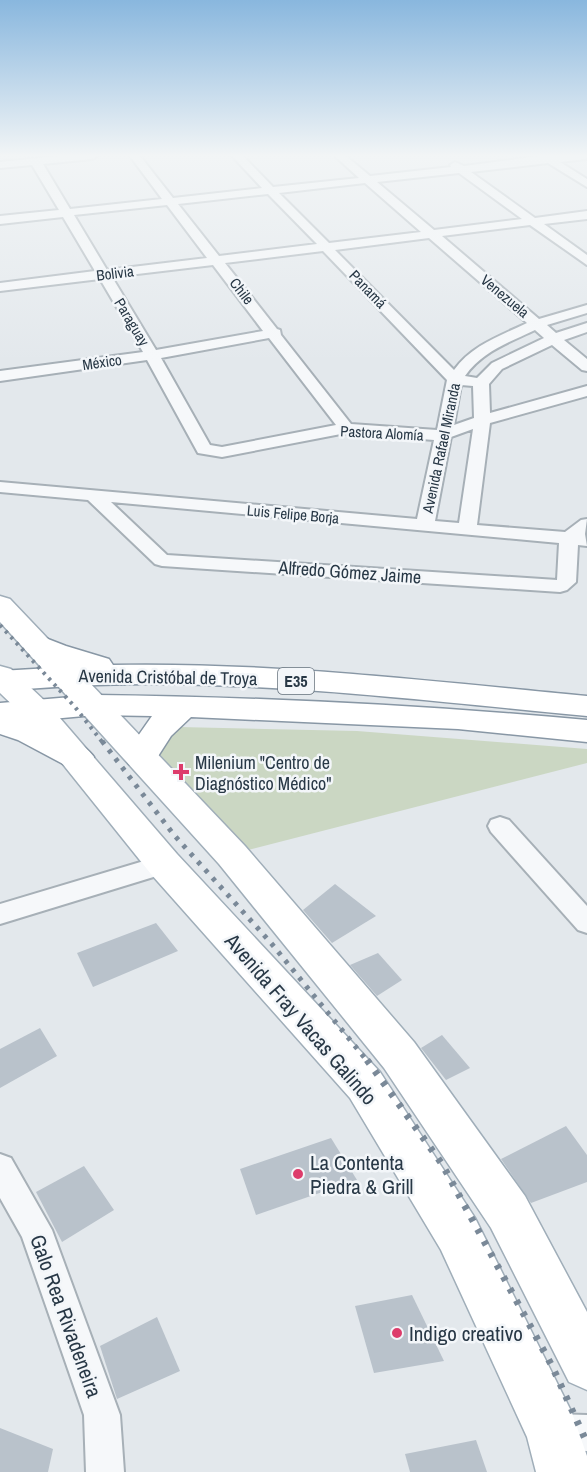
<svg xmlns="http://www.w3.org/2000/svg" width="587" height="1472" font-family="'Archivo Narrow',sans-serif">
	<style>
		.green { fill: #cbd7c3 }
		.building { fill: #b9c2cb }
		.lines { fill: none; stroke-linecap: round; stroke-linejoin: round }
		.minor-casing { stroke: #a7b0b7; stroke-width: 4 }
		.primary-casing { stroke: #a0aeb9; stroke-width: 3 }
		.trunk-casing { stroke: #8897a5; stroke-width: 3 }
		.minor { fill: #f6f8fa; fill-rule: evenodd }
		.primary { fill: #fff; fill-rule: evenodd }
		.trunk { fill: #fff; fill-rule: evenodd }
		.rail-far2 { stroke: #7a8998; stroke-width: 4; stroke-dasharray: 3 5; stroke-linecap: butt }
		.rail-far1 { stroke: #7a8998; stroke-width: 5; stroke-dasharray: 4 7; stroke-linecap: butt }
		.rail { stroke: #7a8998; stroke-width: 7; stroke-dasharray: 4.5 9; stroke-linecap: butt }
		.poi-dot { fill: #dd3c6b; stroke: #f3f6f9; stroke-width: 2 }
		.labels { text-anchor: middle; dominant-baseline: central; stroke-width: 5; stroke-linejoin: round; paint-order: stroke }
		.far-street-label { font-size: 15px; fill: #283846; stroke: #f3f6f9 }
		.shield { fill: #f3f6f9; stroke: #65717c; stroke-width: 1.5 }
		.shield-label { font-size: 16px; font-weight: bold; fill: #283846 }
		.street-label { font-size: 18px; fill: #283846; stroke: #f3f6f9 }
		.poi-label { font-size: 18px; fill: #283846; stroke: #f3f6f9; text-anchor: start }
		.near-street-label { font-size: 21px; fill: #283846; stroke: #f3f6f9 }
		.near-poi-label { font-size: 21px; fill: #283846; stroke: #f3f6f9; text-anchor: start }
	</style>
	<rect width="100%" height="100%" fill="#e3e8ec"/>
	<!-- green -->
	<path class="green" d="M179,727L357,731L587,749V763L248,850L158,753L164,739Z"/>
	<!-- building -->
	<g class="building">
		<path d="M335,884L376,916L332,943L303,910Z"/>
		<path d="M156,923L178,951L93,987L77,953Z"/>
		<path d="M378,953L402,980L377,996L350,965Z"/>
		<path d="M40,1028L57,1056L0,1088V1049Z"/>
		<path d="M442,1035L470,1068L446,1080L421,1048Z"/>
		<path d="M566,1126L587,1155V1182L531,1203L501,1159Z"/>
		<path d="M331,1138L357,1180L256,1215L240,1169Z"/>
		<path d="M84,1166L114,1210L62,1242L36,1192Z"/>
		<path d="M412,1295L444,1361L374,1373L355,1306Z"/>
		<path d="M157,1317L180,1371L117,1399L100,1346Z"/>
		<path d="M0,1428L53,1449L48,1472H0Z"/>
		<path d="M476,1440L487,1472H410L405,1454Z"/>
	</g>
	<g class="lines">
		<!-- minor casing -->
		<g class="minor-casing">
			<g id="minor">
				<path d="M59,156H97L92,159L43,164L70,209L162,199L130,156H140L173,198L262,188L232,156H243L273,187L359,178L335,156H346L370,176L451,167L450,165L455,162L464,166L540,156H587L586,159L560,162L587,179V187L548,163L471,172L535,218L587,211V219L544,224L587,255V265L530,225L442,236L539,319L587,305V313L547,325L556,333L587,323V332L564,340L587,359V371L582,370L552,345L502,369L489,384L490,413L587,386V396L490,423L477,525L565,532L581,520L587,519L585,534L587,546L578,545L576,582L567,590L560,592L162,566L155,564L88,500L0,492V482L417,519L434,440L346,433L222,457L198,453L147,360L0,381V371L143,352L100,279L0,291V283L95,271L63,217L0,224V216L59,210L32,165L0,168V162ZM459,173L522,219L434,230L377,182ZM365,183L421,232L329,243L279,193ZM268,194L317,244L219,256L178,204ZM167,205L207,258L107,270L74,215ZM429,238L527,323C500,336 472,345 454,370L335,250ZM323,251L447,380L437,430L351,424L281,335L280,330L277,329L225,263ZM213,265L263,331L156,350L112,277ZM535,330L544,338L492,363L477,378L465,376C483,351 508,343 535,330ZM269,338L336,425L222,447L210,445L161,358ZM461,385L473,386L474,418L454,425ZM473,429L459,523L435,521L451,437ZM111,502L559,543L557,580L167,555Z"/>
				<path d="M500,817L509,820L587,906V933L578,930L491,832L488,826L491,820Z"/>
				<path d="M164,855L173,857L177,864L173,871L0,924V904Z"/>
				<path d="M0,1154L11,1158L52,1230L120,1415L124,1472H86L84,1415L22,1237L0,1198Z"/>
				<path d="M553,1414L587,1415V1451L553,1450L540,1445L535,1432L540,1419Z"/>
			</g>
		</g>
		<!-- primary casing -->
		<g class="primary-casing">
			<g id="primary">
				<path d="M0,596L10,599L245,846L414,1042L525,1196L587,1312V1390L569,1382L491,1228L384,1068L219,864L0,622Z"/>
				<path d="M0,666L11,669L47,703L177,854L380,1072L475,1218L572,1413L587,1456V1472H536L527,1437L441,1250L350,1098L151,874L25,717L0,693Z"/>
			</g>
		</g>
		<!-- trunk casing -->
		<g class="trunk-casing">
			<g id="trunk">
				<path d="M35,634L66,646L109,659L113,665C271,662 430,681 587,696V716C440,702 293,684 146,684C97,684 49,687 0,691V671L67,667C51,662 30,657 20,643L24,637Z"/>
				<path d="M95,695C259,697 423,705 587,720V742L458,729L191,717L171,736L153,764L141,767L129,764L124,756L152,716L95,715L30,721C47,726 84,742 94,757L89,765L77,768L65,765L18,740L0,734V703Z"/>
			</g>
		</g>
		<!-- minor -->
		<use href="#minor" class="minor"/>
		<!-- primary -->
		<use href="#primary" class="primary"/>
		<!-- trunk -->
		<use href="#trunk" class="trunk"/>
		<!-- rail-far2 -->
		<path class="rail-far2" d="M0,625L75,707L103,743"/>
		<!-- rail-far1 -->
		<path class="rail-far1" d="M102,741L174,835L271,943L368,1062"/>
		<!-- rail -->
		<path class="rail" d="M367,1060L442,1164L552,1366L587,1443"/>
	</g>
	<!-- sky -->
	<linearGradient id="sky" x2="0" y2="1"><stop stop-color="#89b7de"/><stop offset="0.43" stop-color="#f2f5f6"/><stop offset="1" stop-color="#f2f5f6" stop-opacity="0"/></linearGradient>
	<rect width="587" height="362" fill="url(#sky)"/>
	<!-- markers -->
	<g class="poi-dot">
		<path d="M178 763h6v6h6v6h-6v6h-6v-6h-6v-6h6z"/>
		<circle cx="298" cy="1174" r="6"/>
		<circle cx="397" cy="1333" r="6"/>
	</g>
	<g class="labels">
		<!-- far-street labels -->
		<g class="far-street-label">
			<text transform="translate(115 273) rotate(-7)">Bolivia</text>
			<text transform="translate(368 289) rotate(46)">Panamá</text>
			<text transform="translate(242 291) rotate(52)">Chile</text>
			<text transform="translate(505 296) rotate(40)">Venezuela</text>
			<text transform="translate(132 322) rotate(59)">Paraguay</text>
			<text transform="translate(102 362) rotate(-8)">México</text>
			<text transform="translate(382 433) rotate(3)">Pastora Alomía</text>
			<text transform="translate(441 448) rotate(-78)">Avenida Rafael Miranda</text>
			<text transform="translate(293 514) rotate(5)">Luis Felipe Borja</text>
		</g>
		<!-- shield labels -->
		<rect class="shield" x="278" y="668" width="36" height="26" rx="4.5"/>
		<g class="shield-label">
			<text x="296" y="681">E35</text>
		</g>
		<!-- street labels -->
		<g class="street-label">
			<text transform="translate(350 572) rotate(4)">Alfredo Gómez Jaime</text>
			<text transform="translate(168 677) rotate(1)">Avenida Cristóbal de Troya</text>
		</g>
		<!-- poi labels -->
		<g class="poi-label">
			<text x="195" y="762">Milenium "Centro de<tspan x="195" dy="21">Diagnóstico Médico"</tspan></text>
		</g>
		<!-- near-street labels -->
		<g class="near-street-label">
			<text transform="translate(301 1019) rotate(49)">Avenida Fray Vacas Galindo</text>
			<text transform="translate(66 1316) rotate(70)">Galo Rea Rivadeneira</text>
		</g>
		<!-- near-poi labels -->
		<g class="near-poi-label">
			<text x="310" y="1162">La Contenta<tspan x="310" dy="24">Piedra &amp; Grill</tspan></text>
			<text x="409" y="1333">Indigo creativo</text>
		</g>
	</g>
</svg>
